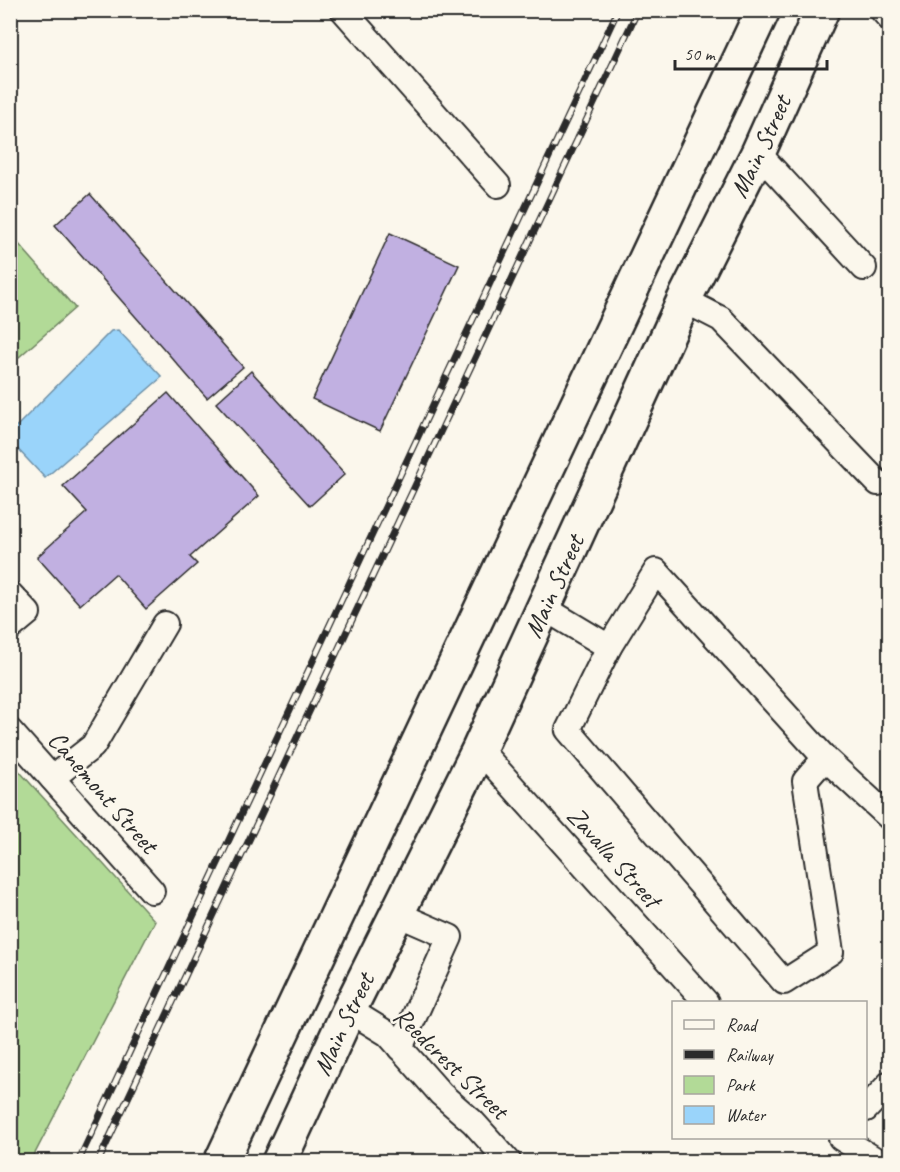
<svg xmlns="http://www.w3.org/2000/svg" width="900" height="1172" font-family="Caveat,sans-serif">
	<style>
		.green { fill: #b2da97; stroke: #6e8261; stroke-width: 1.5 }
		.water { fill: #9ad4fa; stroke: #6e90a7; stroke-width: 1.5 }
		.building { fill: #c1b0e1; stroke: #2b2b2b; stroke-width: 1.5 }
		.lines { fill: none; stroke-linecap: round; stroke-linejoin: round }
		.minor-casing { stroke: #2b2b2b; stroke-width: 28 }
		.highway-casing { stroke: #2b2b2b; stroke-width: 38 }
		.minor { stroke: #fbf7ec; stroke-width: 24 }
		.highway { stroke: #fbf7ec; stroke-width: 33 }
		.rail-casing { stroke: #2b2b2b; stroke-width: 7 }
		.rail { stroke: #fbf7ec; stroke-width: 4.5; stroke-dasharray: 14; stroke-linecap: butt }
		.labels { text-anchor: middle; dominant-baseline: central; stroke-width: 5; stroke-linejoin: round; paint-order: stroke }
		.street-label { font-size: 26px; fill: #2b2b2b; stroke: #fbf7ec }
	</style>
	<rect width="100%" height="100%" fill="#fbf7ec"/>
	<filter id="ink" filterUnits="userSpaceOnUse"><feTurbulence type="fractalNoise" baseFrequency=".0167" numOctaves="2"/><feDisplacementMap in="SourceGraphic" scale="12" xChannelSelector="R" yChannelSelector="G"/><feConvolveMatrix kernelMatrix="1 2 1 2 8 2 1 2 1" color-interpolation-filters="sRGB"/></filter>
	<g filter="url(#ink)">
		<!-- green -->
		<g class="green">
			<path d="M10,234L75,308L11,364H10Z"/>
			<path d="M11,762L155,921L31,1161H11Z"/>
		</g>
		<!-- water -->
		<path class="water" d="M118,330L162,377L45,478L11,442V430L19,424L111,331Z"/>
		<!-- building -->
		<g class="building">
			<path d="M90,194L243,367L207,398L55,225Z"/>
			<path d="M390,233L459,265L380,431L312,399Z"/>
			<path d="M251,371L345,474L310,506L216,403Z"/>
			<path d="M168,393L259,496L190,557L197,564L146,609L115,574L80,605L37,557L87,512L63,486Z"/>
		</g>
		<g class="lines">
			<!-- minor casing -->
			<g class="minor-casing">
				<g id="minor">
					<path d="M343,10L498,185"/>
					<path d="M882,10L890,19"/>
					<path d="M758,153L864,268"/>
					<path d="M684,300L721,319L878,483"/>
					<path d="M10,594L28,613L10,628"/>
					<path d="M544,608L609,647"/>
					<path d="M10,731L152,891"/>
					<path d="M479,749L706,1002"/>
					<path d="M825,758L805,781L831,952L784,982L568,730L609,647L656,571L825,758L890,818"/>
					<path d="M52,778L93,746L165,624"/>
					<path d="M397,914L450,937L400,1048"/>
					<path d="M349,1010L388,1034L441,1094L473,1122L509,1162"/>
					<path d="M866,1109L890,1083"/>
					<path d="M841,1138L879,1162"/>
				</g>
			</g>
			<!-- highway casing -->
			<g class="highway-casing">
				<g id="highway">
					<path d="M221,1162L763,10"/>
					<path id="s1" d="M279,1162L349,1010L479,749L684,300L758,153L822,10"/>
				</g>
			</g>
			<!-- minor -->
			<use href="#minor" class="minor"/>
			<!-- highway -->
			<use href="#highway" class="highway"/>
			<!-- rail casing -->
			<g class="rail-casing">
				<g id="rail">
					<path d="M78,1162L618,10"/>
					<path d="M98,1162L638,10"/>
				</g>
			</g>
			<!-- rail -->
			<use href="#rail" class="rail"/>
		</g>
	</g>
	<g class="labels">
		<!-- street labels -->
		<g class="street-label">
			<text stroke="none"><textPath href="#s1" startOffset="1124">Main Street</textPath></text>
			<text stroke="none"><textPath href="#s1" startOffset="638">Main Street</textPath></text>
			<text transform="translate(103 792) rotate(49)">Canemont Street</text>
			<text transform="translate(614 857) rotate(48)">Zavalla Street</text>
			<text stroke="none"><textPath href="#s1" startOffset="152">Main Street</textPath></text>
			<text transform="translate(451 1063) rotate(44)">Reedcrest Street</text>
		</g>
	</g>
	<!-- margin -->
	<rect width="900" height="1172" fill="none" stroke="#fbf7ec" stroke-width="36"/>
	<rect x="18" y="18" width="864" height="1136" fill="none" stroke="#2b2b2b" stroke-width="2" filter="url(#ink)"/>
	<!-- legend -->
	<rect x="672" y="1001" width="195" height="138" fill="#fbf7ec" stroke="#a8a59f" stroke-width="1.5"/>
	<rect x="684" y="1020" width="30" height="9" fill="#fbf7ec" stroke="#a8a59f" stroke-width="1.5"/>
	<text x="726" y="1031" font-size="18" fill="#2b2b2b">Road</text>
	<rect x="684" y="1050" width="30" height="9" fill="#2b2b2b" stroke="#a8a59f" stroke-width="1.5"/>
	<text x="726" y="1061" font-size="18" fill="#2b2b2b">Railway</text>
	<rect x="684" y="1076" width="30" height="18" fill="#b2da97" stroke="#a8a59f" stroke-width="1.5"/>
	<text x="726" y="1091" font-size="18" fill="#2b2b2b">Park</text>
	<rect x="684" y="1106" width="30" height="18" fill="#9ad4fa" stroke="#a8a59f" stroke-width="1.5"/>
	<text x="726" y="1121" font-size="18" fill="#2b2b2b">Water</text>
	<!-- scale -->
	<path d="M675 60v9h152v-9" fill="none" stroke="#2b2b2b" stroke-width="3"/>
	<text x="684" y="60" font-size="18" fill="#2b2b2b" stroke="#fbf7ec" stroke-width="4.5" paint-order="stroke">50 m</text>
</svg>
